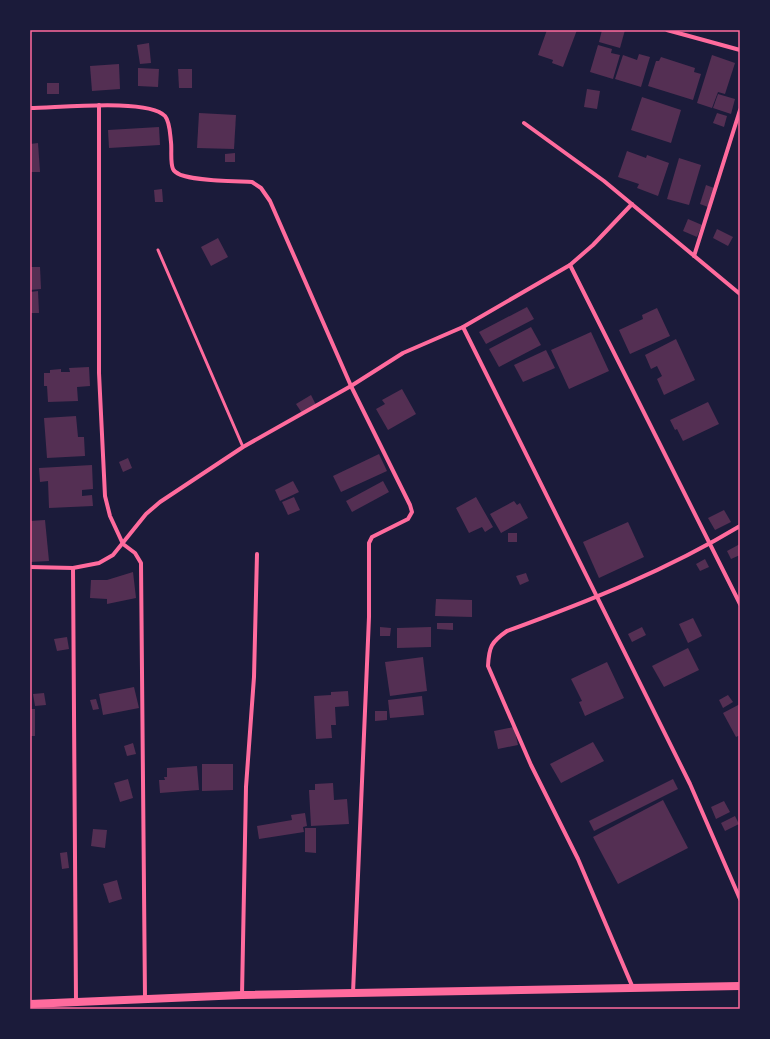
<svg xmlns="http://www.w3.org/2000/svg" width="770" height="1039" font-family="'Nunito Sans',sans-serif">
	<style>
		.building { fill: #542f53 }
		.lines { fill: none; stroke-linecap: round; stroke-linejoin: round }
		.service { stroke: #ff6b9d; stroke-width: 3 }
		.minor { stroke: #ff6b9d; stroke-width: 4 }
		.secondary { stroke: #ff6b9d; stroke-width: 8 }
		.neatline { fill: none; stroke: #ff6b9d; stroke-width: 1.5 }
	</style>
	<rect width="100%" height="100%" fill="#1b1b3a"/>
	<!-- building -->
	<g class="building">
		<path d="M547,30H577L563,67L552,63L553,60L538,55Z"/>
		<path d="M602,30H625L620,48L599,42Z"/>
		<path d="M149,43L151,63L140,64L137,45Z"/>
		<path d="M598,45L612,49L611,53L620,55L613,79L590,72Z"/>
		<path d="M639,54L650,57L641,87L615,79L623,55L637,60Z"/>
		<path d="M712,55L735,63L725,94L718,92L712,108L697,103Z"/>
		<path d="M661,57L695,68L694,72L701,74L693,100L648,86L656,61H659Z"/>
		<path d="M119,64L120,89L92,91L90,66Z"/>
		<path d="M138,68L159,69L158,87L138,86Z"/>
		<path d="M178,69H192V88H179Z"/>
		<rect x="47" y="83" width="12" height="11"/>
		<path d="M587,89L600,91L597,109L584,107Z"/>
		<path d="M718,94L735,99L731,114L713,108Z"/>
		<path d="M642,97L681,110L671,143L631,130Z"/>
		<path d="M199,113L236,115L234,149L197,148Z"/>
		<path d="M717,113L727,116L724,127L713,123Z"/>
		<path d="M159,127L160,145L109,148L108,130Z"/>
		<path d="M38,143L40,172H30V144Z"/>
		<path d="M627,151L646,158L647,155L669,163L658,196L637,188L639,184L618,177Z"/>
		<path d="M235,153V162H225V154Z"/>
		<path d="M679,158L701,165L689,205L667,199Z"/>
		<path d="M706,185L714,188L708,207L700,204Z"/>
		<path d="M162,189L163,202H155L154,190Z"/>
		<path d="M688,219L702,225L697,237L683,231Z"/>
		<path d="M717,229L733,237L728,246L713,238Z"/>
		<path d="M218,238L228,257L211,266L201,247Z"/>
		<path d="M30,267H40L41,289L30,290Z"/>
		<path d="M38,291L39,313H30V292Z"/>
		<path d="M527,307L534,319L486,344L479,332Z"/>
		<path d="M657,308L670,336L630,354L619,330L643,319L642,315Z"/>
		<path d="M531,327L541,345L499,367L489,349Z"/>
		<path d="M591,332L609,371L569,389L551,350Z"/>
		<path d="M676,339L695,380L664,395L657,379L662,376L657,366L651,369L645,355Z"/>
		<path d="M546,350L555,368L523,382L514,365Z"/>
		<path d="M89,367L90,386L77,387L78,401L48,402L47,386H44V373H50V370L61,369V372H70L69,368Z"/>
		<path d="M402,389L416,414L388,430L376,409L385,404L382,400Z"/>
		<path d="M311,395L316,405L302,413L296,404Z"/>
		<path d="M708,402L719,424L683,441L677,429L675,430L670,420Z"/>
		<path d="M76,416L78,437H84L85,456L47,458L44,418Z"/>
		<path d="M379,454L387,471L341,492L333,476Z"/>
		<path d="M128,458L132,468L123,472L119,462Z"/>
		<path d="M92,465L93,489L82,490V496L92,495L93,506L49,508L48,481L40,482L39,468Z"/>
		<path d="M293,481L299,492L280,501L275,490Z"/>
		<path d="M383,481L389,492L352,512L346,501Z"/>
		<path d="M294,497L300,510L288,515L282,502Z"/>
		<path d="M476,497L493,527L485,532L482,527L469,533L456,508Z"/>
		<path d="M514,501L517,505L520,503L528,518L501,533L490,514Z"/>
		<path d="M724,510L731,522L715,530L708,518Z"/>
		<path d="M45,520L49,561L30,562V521Z"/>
		<path d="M628,522L644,557L599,578L583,542Z"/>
		<rect x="508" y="533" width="9" height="9"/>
		<path d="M740,544V555L731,559L727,551Z"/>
		<path d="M705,559L709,567L700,571L696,564Z"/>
		<path d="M133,572L136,598L107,604V599L90,598L91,580H107Z"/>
		<path d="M526,573L529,581L520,585L516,576Z"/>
		<path d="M436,599L472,600V617L435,616Z"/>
		<path d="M693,618L702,636L688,643L679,624Z"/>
		<path d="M437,623H453V630L437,629Z"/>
		<path d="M380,627L391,628L390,636H380Z"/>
		<path d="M431,627V647L397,648V628Z"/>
		<path d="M642,627L646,635L632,642L628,634Z"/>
		<path d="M67,637L69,649L57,651L54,639Z"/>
		<path d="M688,648L699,670L664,687L652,666Z"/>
		<path d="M423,657L427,691L390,696L385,662Z"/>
		<path d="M607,662L624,698L585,716L579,702L582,701L571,679Z"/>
		<path d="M134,687L139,708L103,715L99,694Z"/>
		<path d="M348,691L349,706L335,707L336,725H331L332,738L316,739L314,696L331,695V692Z"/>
		<path d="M44,693L46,705L35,706L33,694Z"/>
		<path d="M728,695L733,702L723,708L719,700Z"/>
		<path d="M422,696L424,715L390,718L388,700Z"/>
		<path d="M96,699L99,709L93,710L90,700Z"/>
		<path d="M740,704V735L736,737L723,713Z"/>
		<rect x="30" y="709" width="5" height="27"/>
		<path d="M375,711H387V720L375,721Z"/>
		<path d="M514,727L518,745L498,749L494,731Z"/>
		<path d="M593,742L604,761L561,783L550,764Z"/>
		<path d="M133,743L136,754L127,756L124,746Z"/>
		<path d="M202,764H233V790L202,791Z"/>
		<path d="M197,766L199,790L160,793L159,780H165L164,777H167V768Z"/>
		<path d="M128,779L133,798L120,802L114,783Z"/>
		<path d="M673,779L678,789L594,831L589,821Z"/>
		<path d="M333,783L334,800L347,799L349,824L311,826L309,790H315V784Z"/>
		<path d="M663,800L688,848L618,884L593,837Z"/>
		<path d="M724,801L730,812L716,819L711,807Z"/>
		<path d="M305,813L307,826L303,827L304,832L259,839L257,826L292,820L291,815Z"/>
		<path d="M735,816L739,824L725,831L721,823Z"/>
		<path d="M305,828H316V853L305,852Z"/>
		<path d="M93,829L107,830L105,848L91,846Z"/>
		<path d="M67,852L69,868L62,869L60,853Z"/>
		<path d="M117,880L122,899L109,903L103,884Z"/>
	</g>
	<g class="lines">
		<!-- service -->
		<path class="service" d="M158,250L243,447"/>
		<!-- minor -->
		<g class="minor">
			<path d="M667,30L740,50"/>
			<path d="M99,105V373L105,496L110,516L123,544L135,553L141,563L145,998"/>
			<path d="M30,108C57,108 148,98 165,116C170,122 170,134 171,142C172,150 170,162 173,169C178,182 238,181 252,182L261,188L270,201L351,386L410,505L412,512L408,519L372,537L369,543V617L353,993"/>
			<path d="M524,123L604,181L740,294"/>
			<path d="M694,256L740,110"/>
			<path d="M570,265L740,604"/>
			<path d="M463,327L690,784L740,899"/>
			<path d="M30,567L73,568L99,563L113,555L146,514L160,502L243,447L351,386L403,353L463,327L570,265L593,245L632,204"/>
			<path d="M73,568L76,1001"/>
			<path d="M633,988L578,859L531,765L488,666C489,647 491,642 507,631C587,602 667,570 740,526"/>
			<path d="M242,995L246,787L254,677L257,554"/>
		</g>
		<!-- secondary -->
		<path class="secondary" d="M30,1004L242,995L740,986"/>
	</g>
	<!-- border -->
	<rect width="770" height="1039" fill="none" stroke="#1b1b3a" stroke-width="62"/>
	<rect x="31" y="31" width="708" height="977" class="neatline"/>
</svg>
